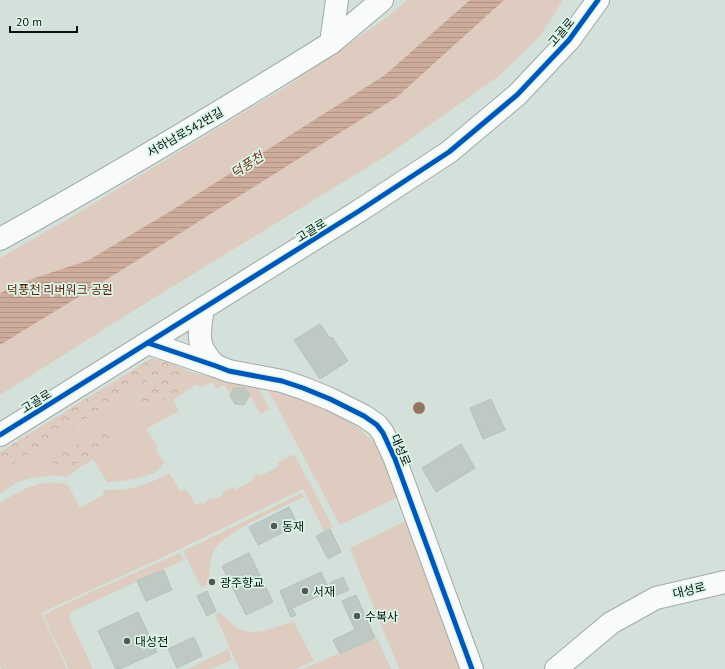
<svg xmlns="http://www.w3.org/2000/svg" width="725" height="669" font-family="'PT Sans','Noto Sans KR',sans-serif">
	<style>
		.grass { fill: #deccc0; fill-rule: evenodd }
		.forest { fill: url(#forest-crowns) }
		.water { fill: url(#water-rules) }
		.building { fill: #bec9c4; stroke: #b6c1bc }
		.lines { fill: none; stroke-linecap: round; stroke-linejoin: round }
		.minor-casing { stroke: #a0aba6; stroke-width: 24 }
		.minor { stroke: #f9fafa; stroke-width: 22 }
		.cycleway-casing { stroke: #dbf5e9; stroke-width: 8 }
		.cycleway { stroke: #0057b8; stroke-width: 5 }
		.tree { fill: #947663 }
		.poi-dot { fill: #515a56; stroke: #dbf5e9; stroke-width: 1.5 }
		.labels { text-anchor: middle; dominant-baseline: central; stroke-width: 3.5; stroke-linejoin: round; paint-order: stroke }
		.street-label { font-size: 12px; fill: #0a120f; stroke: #dbf5e9 }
		.park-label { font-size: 12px; fill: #5f1e00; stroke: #dbf5e9 }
		.poi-label { font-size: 12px; fill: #0a120f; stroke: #dbf5e9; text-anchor: start }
		.water-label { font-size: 13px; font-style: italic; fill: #773417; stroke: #dbf5e9 }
	</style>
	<defs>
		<pattern id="forest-crowns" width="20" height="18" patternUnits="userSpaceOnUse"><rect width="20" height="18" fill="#deccc0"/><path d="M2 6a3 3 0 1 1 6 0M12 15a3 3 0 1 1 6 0" fill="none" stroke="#bdaea4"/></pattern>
		<pattern id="water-rules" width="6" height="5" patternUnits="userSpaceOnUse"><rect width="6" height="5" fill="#ceac9c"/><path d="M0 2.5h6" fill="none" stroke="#b09385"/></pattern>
	</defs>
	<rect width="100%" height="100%" fill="#d4e1db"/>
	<!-- grass -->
	<g class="grass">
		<path d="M407,0H563L540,36L499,76L389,154L149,301L0,395V258L75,215L289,85L386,18Z"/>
		<path d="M184,369L198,374L256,384L270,409L260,414L250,395L245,388H234L231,394L224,385L217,389L212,382L203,387L196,385L173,400L179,411L146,429L158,447L156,449L162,460H163L165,462C162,465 161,467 159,469C152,478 118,482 107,482L93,459L66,477L54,475L27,479L18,482L0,494V472L162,372L182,377ZM166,379L179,385L188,386L186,389L169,399L153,401L137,406L127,402L147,392L151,383H159ZM94,434L109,442C104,446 99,452 94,454C89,457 83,456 78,459L75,466L64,471L58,464L60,450L72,449L76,445L96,444L98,438Z"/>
		<path d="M266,386L335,413L360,429L379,447L398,497L340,525Z"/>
		<path d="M294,454L333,527L324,531L303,489L174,552L41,613L67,669H2L0,666V503L3,501C22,489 44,477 68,485L80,508L104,494L103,490C131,491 145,486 169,473L181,492L186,489L196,505L201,502L203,504L211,498L213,500L223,495L222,493L233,486L235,490L254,480L252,477L258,473L260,476L279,466L277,463Z"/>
		<path d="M302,493L304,497C284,507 221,533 213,552C209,561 210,573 209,582L202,588L183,551Z"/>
		<path d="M406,521L461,669H399L350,548Z"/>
		<path d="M180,553L184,560L71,612L69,616L71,622L93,669H69L43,615L91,592Z"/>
		<path d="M220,613C226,618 232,625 239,629C256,637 277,627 293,621L314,661L295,669H239L215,614Z"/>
		<path d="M377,638L391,669H302L337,654L339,655Z"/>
		<path d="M228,649L232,660L211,669H188Z"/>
	</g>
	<!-- forest -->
	<g class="forest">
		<path d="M152,358L168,362L184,369L182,377L167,376L162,372L0,472V452Z"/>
		<path d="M166,379L176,380L179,385L188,386L186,389L169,399L153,401L137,406L127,407V402L147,393L146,387C152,382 159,383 166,379Z"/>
		<path d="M99,429L109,430L114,440C105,443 102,450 94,454C89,457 83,456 78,459L76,466L64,471L58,464L53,463V459L60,450L72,449L76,445L86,440L96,444L98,438L94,433Z"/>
	</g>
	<!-- water -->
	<path class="water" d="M470,0H504L397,97L101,283L0,345V294L11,286L89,260L174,209L385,75Z"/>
	<!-- building -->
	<g class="building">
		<path d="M320,324L330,338L332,337L348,361L320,379L294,340Z"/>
		<path d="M234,388H245L250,395L244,405L235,404L230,396Z"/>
		<path d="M491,399L505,430L483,439L470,408Z"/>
		<path d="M461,444L475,468L436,492L422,468Z"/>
		<path d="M289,507L298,525L258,545L249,527Z"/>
		<path d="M330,529L341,552L328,559L316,536Z"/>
		<path d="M249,553L273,602L246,615L222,566Z"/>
		<path d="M164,570L172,590L146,601L137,581Z"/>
		<path d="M321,572L330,591L288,610L280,591Z"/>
		<path d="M343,577L349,590L335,596L330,583Z"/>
		<path d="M207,591L216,611L207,616L197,596Z"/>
		<path d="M356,595L375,638L340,654L333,640L355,630L342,601Z"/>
		<path d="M292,608L296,615L291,617L288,610Z"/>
		<path d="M138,612L157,652L120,669H116L98,631Z"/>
		<path d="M194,637L202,656L177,668L168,649Z"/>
	</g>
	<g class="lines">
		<!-- minor casing -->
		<g class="minor-casing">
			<g id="minor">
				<path d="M331,43L382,0"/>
				<path d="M0,239C112,177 222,111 331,43L337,0"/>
				<path d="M203,308C199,335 195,346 216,366"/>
				<path d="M148,343L216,366L229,371L282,381L303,388L330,399L364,416L377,425L383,433L395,459L472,669"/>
				<path d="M0,435L359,211L449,152L517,95L569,40L598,0"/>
				<path d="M556,669L611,623L656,598L725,582"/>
			</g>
		</g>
		<!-- minor -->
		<use href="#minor" class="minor"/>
		<!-- cycleway casing -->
		<g class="cycleway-casing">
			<g id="cycleway">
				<path d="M148,343L216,366L229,371L282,381L303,388L330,399L364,416L377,425L383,433L395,459L472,669"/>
				<path d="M0,435L359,211L449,152L517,95L569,40L598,0"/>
			</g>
		</g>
		<!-- cycleway -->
		<use href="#cycleway" class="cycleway"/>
	</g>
	<!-- trees -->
	<circle class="tree" cx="419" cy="408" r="6"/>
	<!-- markers -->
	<g class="poi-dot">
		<circle cx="274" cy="526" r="4"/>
		<circle cx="212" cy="582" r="4"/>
		<circle cx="305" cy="591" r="4"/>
		<circle cx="357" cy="616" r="4"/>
		<circle cx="127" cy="641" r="4"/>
	</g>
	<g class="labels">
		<!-- street labels -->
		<g class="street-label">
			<text transform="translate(561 32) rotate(-50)">고골로</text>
			<text transform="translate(185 132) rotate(-30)">서하남로542번길</text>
			<text transform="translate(311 230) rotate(-32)">고골로</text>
			<text transform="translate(36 401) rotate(-32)">고골로</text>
			<text transform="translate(401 450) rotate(67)">대성로</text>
			<text transform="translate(689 590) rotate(-14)">대성로</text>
		</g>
		<!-- park labels -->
		<g class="park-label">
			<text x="60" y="289">덕풍천 리버워크 공원</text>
		</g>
		<!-- poi labels -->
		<g class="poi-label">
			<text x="282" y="526">동재</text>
			<text x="220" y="582">광주향교</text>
			<text x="313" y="591">서재</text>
			<text x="365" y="616">수복사</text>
			<text x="135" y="641">대성전</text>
		</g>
		<!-- water labels -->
		<g class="water-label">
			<text transform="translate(247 165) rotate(-33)">덕풍천</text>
		</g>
	</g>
	<!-- scale -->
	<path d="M10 26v6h67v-6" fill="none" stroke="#0a120f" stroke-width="2"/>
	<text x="16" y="26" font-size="12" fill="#0a120f" stroke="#dbf5e9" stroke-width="3" paint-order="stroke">20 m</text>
</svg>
